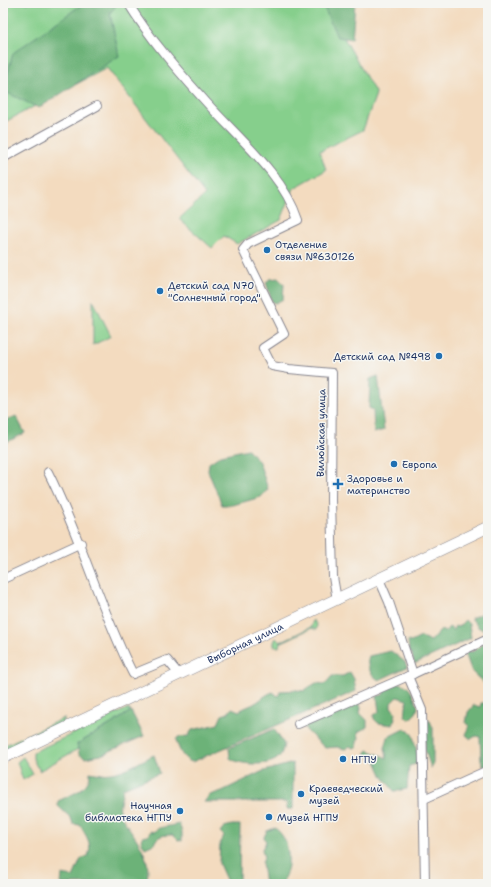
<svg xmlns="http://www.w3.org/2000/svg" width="491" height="887" font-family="'Shantell Sans',sans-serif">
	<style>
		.green { fill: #86cf8c; stroke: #507f75 }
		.forest { fill: #6cb278; stroke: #44706b }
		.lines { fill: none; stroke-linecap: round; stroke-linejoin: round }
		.minor-casing { stroke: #87858e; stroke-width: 10 }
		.major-casing { stroke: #87858e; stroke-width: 12 }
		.minor { stroke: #fff; stroke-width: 8 }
		.major { stroke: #fff; stroke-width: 11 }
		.poi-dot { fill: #1f6fb2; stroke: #f6f6f2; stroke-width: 1.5 }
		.labels { text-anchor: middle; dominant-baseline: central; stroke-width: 3; stroke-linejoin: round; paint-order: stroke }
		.poi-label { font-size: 10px; fill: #1b2f5e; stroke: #f6f6f2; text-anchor: start }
		.street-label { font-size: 10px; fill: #1b2f5e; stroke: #f6f6f2 }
	</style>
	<rect width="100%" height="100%" fill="#f6f6f2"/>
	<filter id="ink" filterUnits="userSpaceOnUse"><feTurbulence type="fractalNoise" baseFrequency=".025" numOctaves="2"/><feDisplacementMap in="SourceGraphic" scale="8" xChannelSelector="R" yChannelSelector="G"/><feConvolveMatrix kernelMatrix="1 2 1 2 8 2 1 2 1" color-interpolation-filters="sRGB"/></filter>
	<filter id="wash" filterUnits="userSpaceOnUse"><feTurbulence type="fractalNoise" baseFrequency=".012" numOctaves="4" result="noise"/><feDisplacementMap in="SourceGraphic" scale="16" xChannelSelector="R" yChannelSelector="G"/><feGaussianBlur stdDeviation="0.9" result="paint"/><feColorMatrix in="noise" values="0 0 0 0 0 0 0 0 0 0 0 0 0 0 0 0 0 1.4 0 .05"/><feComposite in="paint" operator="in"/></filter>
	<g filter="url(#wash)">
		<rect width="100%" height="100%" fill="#f3dbbf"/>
		<!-- green -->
		<g class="green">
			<path d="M3,3H324L376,94L363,130L320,151L326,170L294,188L281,220L237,244L224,236L212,248L179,219L205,195L107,68L3,123Z"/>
			<path d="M93,300L111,336L93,345Z"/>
			<path d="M313,620L317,625L316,630L312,628L280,643L279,647L274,646V642L276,638L280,642L311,627Z"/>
			<path d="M127,709L131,711L113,723L77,744L78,749L39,771V768L37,767L33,759V752Z"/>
			<path d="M64,718V722L3,751V746Z"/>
			<path d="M23,757L33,774L23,780L17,762Z"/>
		</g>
		<!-- forest -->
		<g class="forest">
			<path d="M84,3H118L110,13L119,56L39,108L3,91L13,53Z"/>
			<path d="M322,3H355L352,39L337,37Z"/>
			<path d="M278,278L284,284L283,299L276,303L272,302L266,282L270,279Z"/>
			<path d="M378,376L384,430L374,433L373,410L369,408L370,379Z"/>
			<path d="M16,416L25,433L3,444V422Z"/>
			<path d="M248,449L259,462L268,489L261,497L233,505H222L208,471L209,463L221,455Z"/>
			<path d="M488,611V630L487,631L479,628L471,618Z"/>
			<path d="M465,620L469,624L471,638L414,664L412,654L409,652L408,641L411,642L421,637L431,641L441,630L445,632L449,627L453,630L455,626L458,627Z"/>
			<path d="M488,641V684L486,685L472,672L465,653L469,651L472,652Z"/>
			<path d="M391,651L405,662L407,667L379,680C371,676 365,665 369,656Z"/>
			<path d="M350,672L354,679L356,691L192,762C182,759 179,749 176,740L178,737L188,736L192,730L218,724L222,715L228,713L232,708L239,711C245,707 251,706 257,702C263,698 266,694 273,692L278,696L281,691L297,690L303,691L316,683L325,684L332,676H343Z"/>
			<path d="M399,683C411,685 413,696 418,707L416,713L409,720L405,716L407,700L397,697L391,703V707L396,713L393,725L378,723L374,719V715L379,712L377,696L383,695L385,689Z"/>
			<path d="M358,701L361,707L360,713L367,720V727L358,732L359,738L357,741V747L353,748L350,746L345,749L337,747L325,748L306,730L303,724Z"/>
			<path d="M481,703H486L488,704V766L484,767L481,760L480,737L476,736L471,739L466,735L469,725L466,723L468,712L474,705L480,707Z"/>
			<path d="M131,711L144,736L101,755L85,758L79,754L77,744L113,723Z"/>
			<path d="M427,721H430L433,728V764L431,768L425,750V724Z"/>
			<path d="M274,729L284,744C283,749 282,754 278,758C269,767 238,765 230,758L229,748Z"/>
			<path d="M404,729L409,730L413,736L419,760L416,764L409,766L407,789L394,791L383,777L376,761L365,754L368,750L387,758L385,748L388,737Z"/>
			<path d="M154,755L160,773L123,788C122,797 118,807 120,815C133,835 156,859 145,884L133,882L132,884H61L62,875L73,877L81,859L88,856C93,844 86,836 80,825L73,824L71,818L58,806V801C70,795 91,789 90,772C116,778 131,766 154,755Z"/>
			<path d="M293,763V809H287V802H204L210,795L222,791L261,772Z"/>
			<path d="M179,824L182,832V841L178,840L173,835C164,835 157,835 154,844L145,848L141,841L142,837L148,836L150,831L154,832L159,828Z"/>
			<path d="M232,825H240L239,884H228L219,864L220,842L224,836L220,832L224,827Z"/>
			<path d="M275,828C287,837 289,850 288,865C288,872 283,877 283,884H265L262,863L264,858L262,849L266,842L264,837L267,831Z"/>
		</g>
	</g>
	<g filter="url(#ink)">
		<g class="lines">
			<!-- minor casing -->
			<g class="minor-casing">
				<g id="minor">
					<path d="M128,3C150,39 179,72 207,103C239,139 283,174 298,220L248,244L243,250L284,334L263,348L272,366L289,369L332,373L331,500L333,577L337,600"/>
					<path d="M3,158L97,106"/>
					<path d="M48,472C81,537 100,609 133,674L167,660L178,673"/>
					<path d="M3,579L81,543"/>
					<path d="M379,579L389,602L413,674"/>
					<path d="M408,676L422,710L425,884"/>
					<path d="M298,724L413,674L488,639"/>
					<path d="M424,799L488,770"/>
				</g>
			</g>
			<!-- major casing -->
			<g class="major-casing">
				<g id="major">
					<path id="s1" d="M3,758L488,527"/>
				</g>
			</g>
			<!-- minor -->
			<use href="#minor" class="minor"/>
			<!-- major -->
			<use href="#major" class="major"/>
		</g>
	</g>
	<!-- markers -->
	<g class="poi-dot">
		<circle cx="267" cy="250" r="4"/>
		<circle cx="160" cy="291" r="4"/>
		<circle cx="439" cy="356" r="4"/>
		<circle cx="394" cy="464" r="4"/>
		<path d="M336 478h4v4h4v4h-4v4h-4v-4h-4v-4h4z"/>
		<circle cx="343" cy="759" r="4"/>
		<circle cx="301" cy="794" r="4"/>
		<circle cx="180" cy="811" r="4"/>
		<circle cx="269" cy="817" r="4"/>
	</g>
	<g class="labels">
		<!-- poi labels -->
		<g class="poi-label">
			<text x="275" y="244">Отделение<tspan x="275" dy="12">связи №630126</tspan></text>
			<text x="168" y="285">Детский сад N70<tspan x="168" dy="12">"Солнечный город"</tspan></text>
			<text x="431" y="356" text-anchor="end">Детский сад №498</text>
			<text x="402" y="464">Европа</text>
			<text x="347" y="478">Здоровье и<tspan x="347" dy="12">материнство</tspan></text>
			<text x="351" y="759">НГПУ</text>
			<text x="309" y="788">Краеведческий<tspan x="309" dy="12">музей</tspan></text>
			<text x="172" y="805" text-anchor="end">Научная<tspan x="172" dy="12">библиотека НГПУ</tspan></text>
			<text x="277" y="817">Музей НГПУ</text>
		</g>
		<!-- street labels -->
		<g class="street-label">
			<text transform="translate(321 433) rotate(-89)">Вилюйская улица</text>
			<text stroke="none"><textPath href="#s1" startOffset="268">Выборная улица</textPath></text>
		</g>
	</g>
	<!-- margin -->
	<rect width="491" height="887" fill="none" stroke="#f6f6f2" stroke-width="16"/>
</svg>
